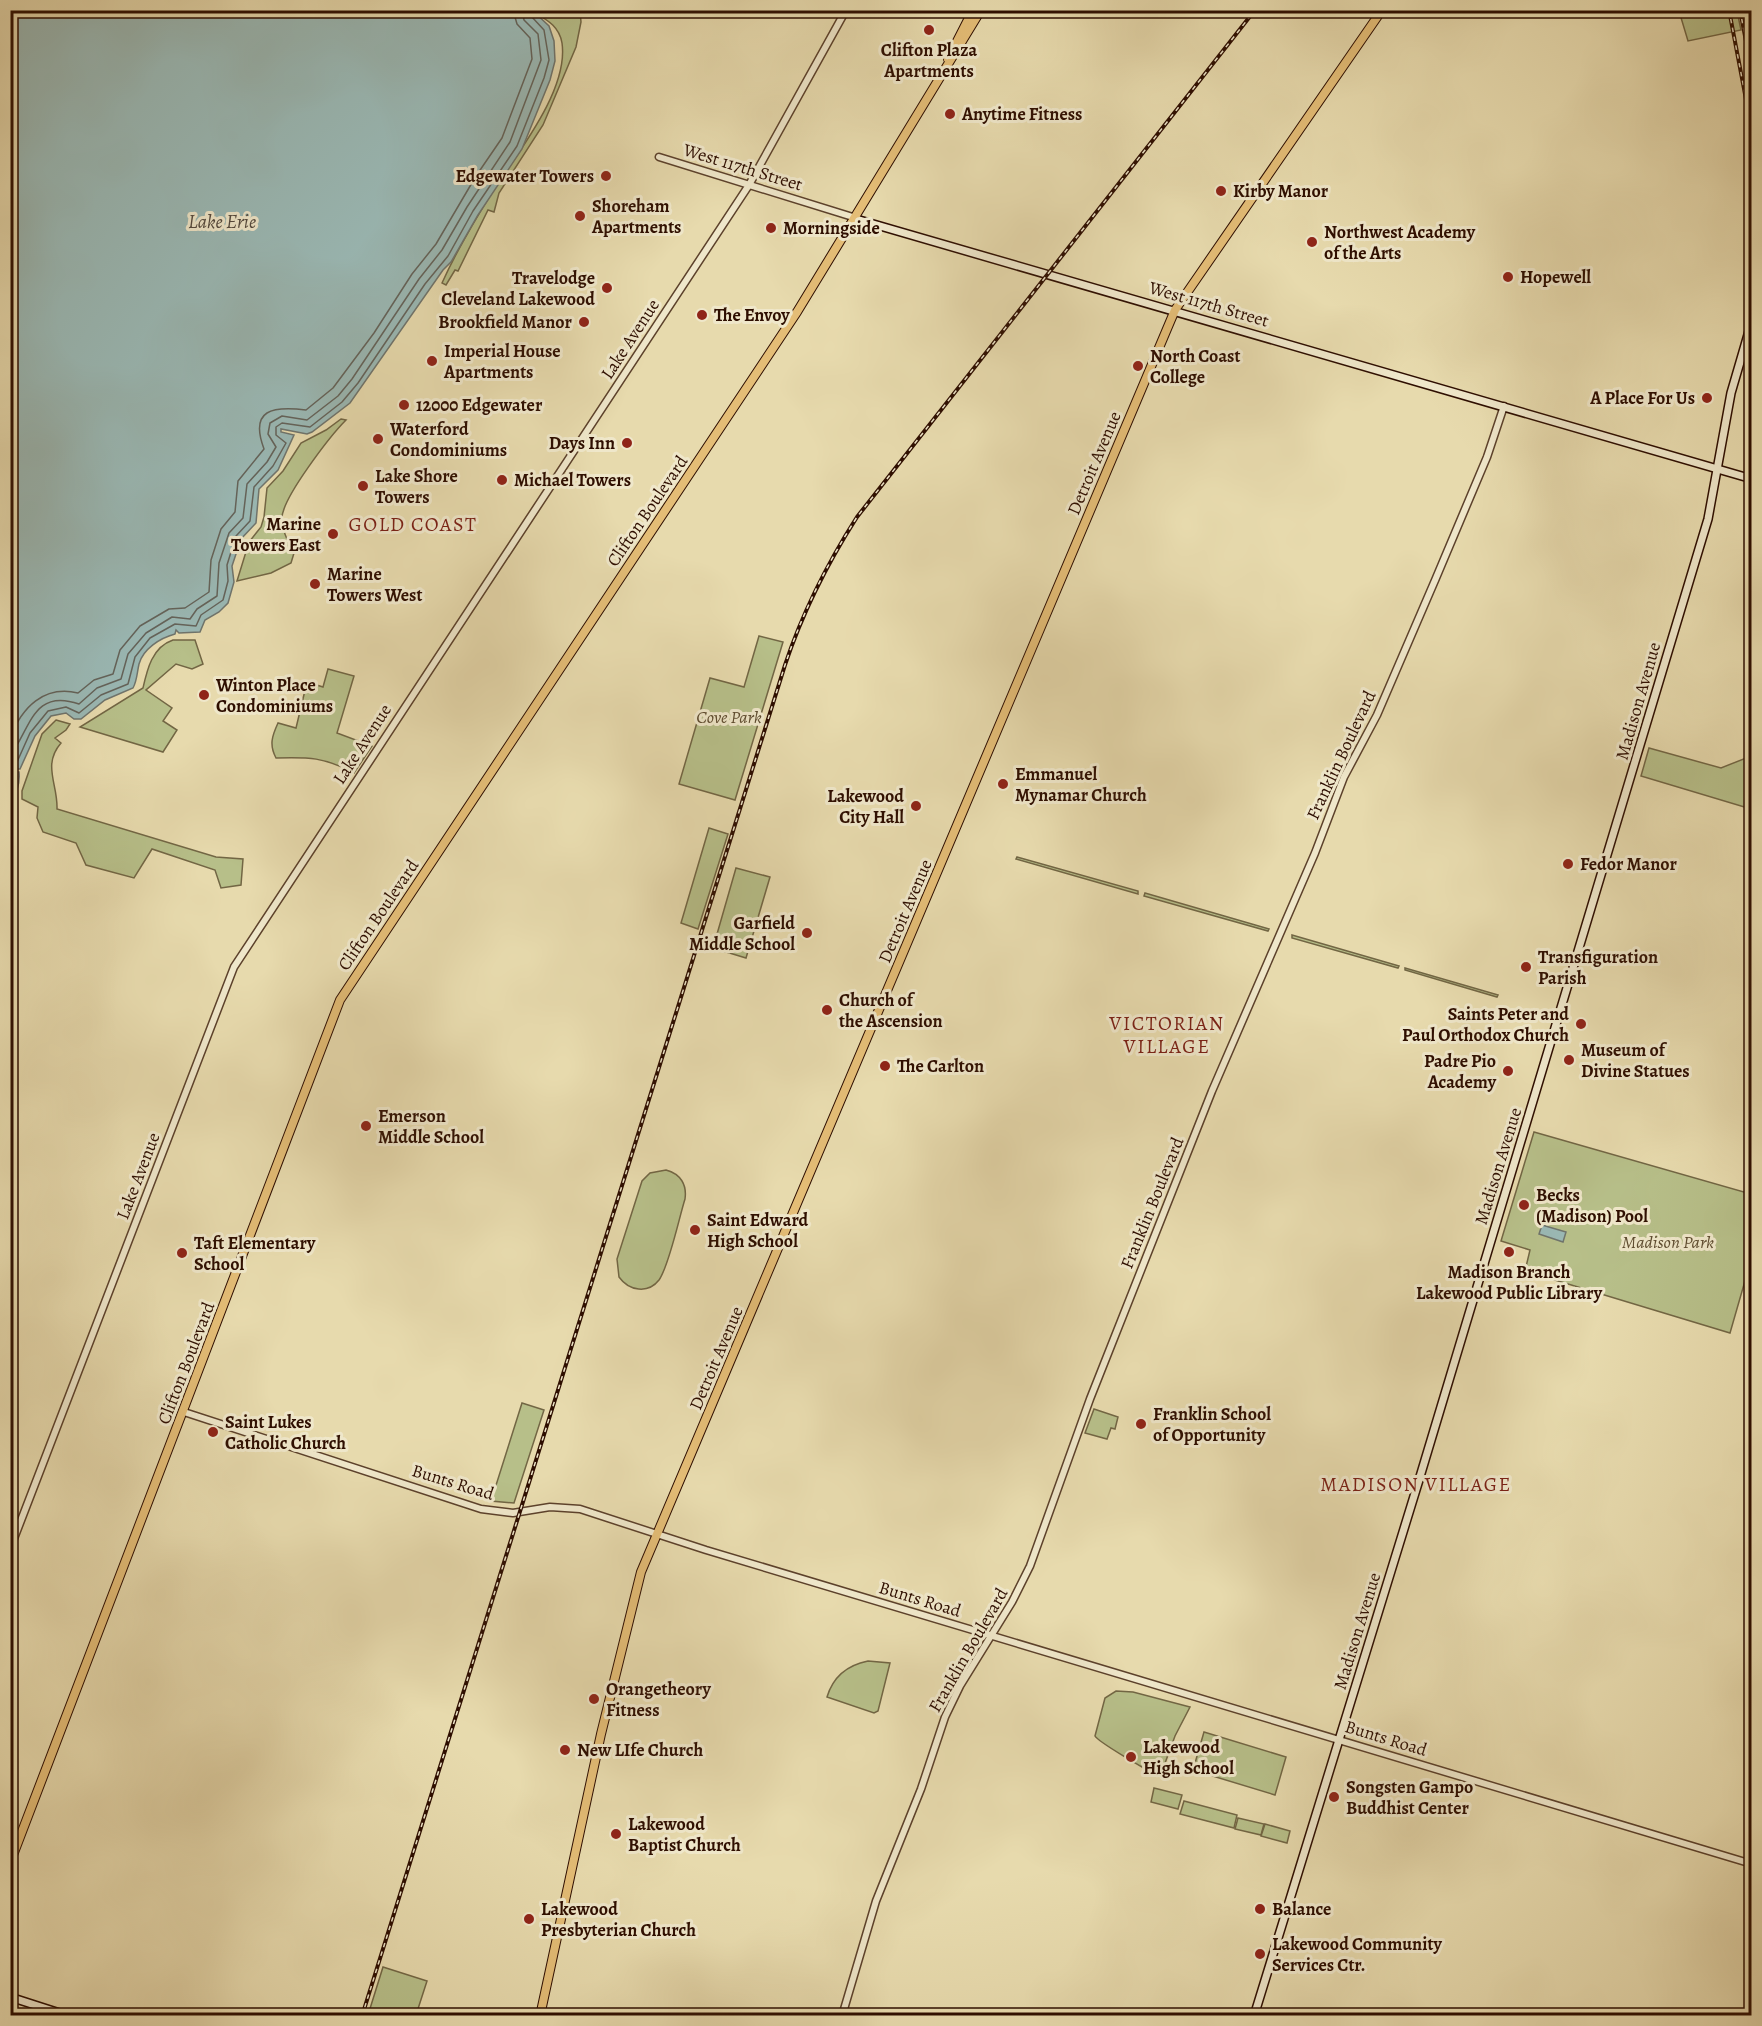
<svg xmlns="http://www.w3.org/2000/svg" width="1762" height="2026" font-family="Alegreya,serif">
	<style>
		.green { fill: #b7bf89; stroke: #726644; stroke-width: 1.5 }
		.water { fill: #9ab8b4; stroke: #6f746c; stroke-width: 1.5 }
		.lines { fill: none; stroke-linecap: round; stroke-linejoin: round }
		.shore { stroke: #64635a; stroke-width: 1.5 }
		.tertiary-casing { stroke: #5c412b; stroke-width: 9 }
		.secondary-casing { stroke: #2e0e00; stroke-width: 10 }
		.primary-casing { stroke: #2e0e00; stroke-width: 10 }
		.tertiary { stroke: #efe7ca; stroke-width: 6 }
		.secondary { stroke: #efe7ca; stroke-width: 7 }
		.primary { stroke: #e4bd76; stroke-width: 8 }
		.rail-casing { stroke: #2e0e00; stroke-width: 4 }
		.rail { stroke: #efe7ca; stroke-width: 1.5; stroke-dasharray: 4.5; stroke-linecap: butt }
		.poi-dot { fill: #8f2418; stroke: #efe7ca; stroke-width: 2 }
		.labels { text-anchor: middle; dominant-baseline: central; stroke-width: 6; stroke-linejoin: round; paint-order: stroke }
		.poi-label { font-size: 18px; font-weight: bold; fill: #2e0e00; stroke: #efe7ca; text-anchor: start }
		.street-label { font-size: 18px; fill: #2e0e00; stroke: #efe7ca }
		.park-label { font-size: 18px; font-style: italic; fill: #5e4c30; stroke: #efe7ca }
		.water-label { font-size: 20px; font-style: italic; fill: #544a3f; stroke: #efe7ca }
		.neighbourhood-label { font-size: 20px; letter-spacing: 1.5px; fill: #7a1f14; stroke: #efe7ca }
	</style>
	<rect width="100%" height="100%" fill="#e7daad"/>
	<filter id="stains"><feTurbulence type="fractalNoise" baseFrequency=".00333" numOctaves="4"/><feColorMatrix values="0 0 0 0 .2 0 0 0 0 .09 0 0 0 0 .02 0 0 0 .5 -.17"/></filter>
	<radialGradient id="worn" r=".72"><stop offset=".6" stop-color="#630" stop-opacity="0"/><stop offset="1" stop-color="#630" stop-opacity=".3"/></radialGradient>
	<!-- green -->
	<g class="green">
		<path d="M532,11H580L581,22L576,47L543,125L499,193L494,212L488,210L458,271L455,270L446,285L442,283C456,252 473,223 491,194C515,156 569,91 562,43C559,25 545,19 532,11Z"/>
		<path d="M1679,11H1737L1741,30L1688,41Z"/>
		<path d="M341,419L346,420C331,435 282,498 282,518C282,530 288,543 294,553L291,563L271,573L237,581L249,542L261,527L264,517L267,488L283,471L301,443L326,430Z"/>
		<path d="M759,636L783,642L735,800L679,784L710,678L744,687Z"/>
		<path d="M173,640H195L203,664L192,669L176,664L146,690L172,708L163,721L177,730L163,752L80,727L143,688C147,670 152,647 173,640Z"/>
		<path d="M328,669L354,676L337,733L372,746L354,773C324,757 309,757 276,758C269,745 272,736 278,723L296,728L307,682L323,687Z"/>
		<path d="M56,720L70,724L66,730L55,738L61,743C42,765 58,784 57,809L216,857L243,859L241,885L221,888L215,870L152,849L134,878L86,865L76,843L43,832L37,818L38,807L22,799V791L42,734Z"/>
		<path d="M1649,748L1721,768L1751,756V809L1641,776Z"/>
		<path d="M709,828L728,834L698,929L681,923Z"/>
		<path d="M1017,857L1138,891V894L1016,859Z"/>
		<path d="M736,868L770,877L746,958L713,948Z"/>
		<path d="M1145,893L1269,929L1268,931L1144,896Z"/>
		<path d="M1292,935L1399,966L1398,968L1292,938Z"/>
		<path d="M1405,968L1498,995L1497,997L1405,970Z"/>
		<path d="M1534,1132L1751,1194V1260L1730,1333L1525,1271L1530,1250L1501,1241Z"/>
		<path d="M666,1170C681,1174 687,1185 685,1199C679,1218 669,1266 659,1280C648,1294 629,1291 619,1277L617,1259L642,1181L650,1173Z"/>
		<path d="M522,1403L544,1410L514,1503L491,1501Z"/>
		<path d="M1094,1409L1118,1417L1115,1429L1111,1428L1107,1439L1085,1433Z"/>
		<path d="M868,1661L890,1663L878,1711L874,1713L827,1697C833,1677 848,1665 868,1661Z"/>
		<path d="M1116,1691L1133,1692L1190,1707L1175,1736L1161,1774L1156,1775C1147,1770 1098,1742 1095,1736L1105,1698Z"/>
		<path d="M1204,1732L1286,1757L1275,1795L1193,1770Z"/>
		<path d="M1154,1788L1182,1795L1178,1809L1151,1802Z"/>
		<path d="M1184,1801L1237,1815L1234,1828L1180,1814Z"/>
		<path d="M1238,1818L1264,1824L1261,1835L1235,1829Z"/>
		<path d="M1265,1824L1290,1831L1287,1843L1261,1836Z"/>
		<path d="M383,1967L427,1981L416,2015H368Z"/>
	</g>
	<!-- water -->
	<g class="water">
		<path d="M532,10L549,26L554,41L555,61L550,80L522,149L478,215L451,262L443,270L350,403L312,432L307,434L281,429V432L294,435L278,470L259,489L256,523L241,539L232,566L234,582L228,603L219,612L205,620L200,632L179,633L176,630L175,634C160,638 143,649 139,664C137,673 137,681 133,688L105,700L81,719H74L66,713L51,716L35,736L20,769H15L14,772H19C20,783 17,793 11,801V11Z"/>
		<path d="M1542,1225L1566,1232L1563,1242L1539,1234Z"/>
	</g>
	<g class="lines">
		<!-- shore -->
		<g class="shore">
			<path d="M10,738C22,707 44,685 78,693L94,680L113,674L120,650L140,626L169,609L185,608L209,592L211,560L221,529L235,512L238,481L264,449C249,409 273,406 306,410L333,388L374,333L412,274L436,244L476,176L502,138L532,59L530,38L517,24L513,10"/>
			<path d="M10,756C31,728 33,688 79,704L97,688L121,679L128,654L146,633L172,617L190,619L197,609L217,596L219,563L229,533L243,518L247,484L267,462L276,447L268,434L270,423L282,416L307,420L338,396L352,379L419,279L442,250L467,207L510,142L541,60L538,34L524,20L522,10"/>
			<path d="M10,765L17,762L30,733L48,711L66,707L79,713L101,695L128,684L135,657L150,638L175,624L196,626L201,615L223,600L228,581L227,565L236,536L250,521L254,487L273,466L286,443L276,435V427L282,423L310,427L342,402L358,383L425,284L448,256L473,211L517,146L544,78L549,60L544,30L531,16L530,10"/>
		</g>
		<!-- tertiary casing -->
		<g class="tertiary-casing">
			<g id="tertiary">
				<path d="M659,157L856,218"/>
				<path d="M184,1412L481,1509L513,1513L550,1507L580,1509L706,1550L1752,1864"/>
				<path d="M10,1549L234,967L749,185L846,10"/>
				<path d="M842,2016L876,1901L921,1789L945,1717L960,1686L1012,1602L1030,1566L1090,1399L1212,1091L1315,853L1344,777L1377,715L1436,578L1487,457L1504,406"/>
			</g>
		</g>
		<!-- secondary casing -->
		<g class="secondary-casing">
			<g id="secondary">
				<path d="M856,219L1752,479"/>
				<path d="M10,1997L69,2016"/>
				<path d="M1254,2016L1419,1480L1708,519L1731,393L1752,321"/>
			</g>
		</g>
		<!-- primary casing -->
		<g class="primary-casing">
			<g id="primary">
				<path d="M948,59L973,10"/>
				<path d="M10,1863L340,1000L797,312L981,10"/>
				<path d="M540,2016L601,1734L641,1572L1175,310L1382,10"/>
			</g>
		</g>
		<!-- tertiary -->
		<use href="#tertiary" class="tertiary"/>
		<!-- secondary -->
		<use href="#secondary" class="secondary"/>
		<!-- primary -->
		<use href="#primary" class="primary"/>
		<!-- rail casing -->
		<g class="rail-casing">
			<g id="rail">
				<path d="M1729,10L1752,131"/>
				<path d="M1740,10L1752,72"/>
				<path d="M362,2016L785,665C803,611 827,564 857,517L1255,10"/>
			</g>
		</g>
		<!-- rail -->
		<use href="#rail" class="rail"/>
	</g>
	<!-- markers -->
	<g class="poi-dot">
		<circle cx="929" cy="30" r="6"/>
		<circle cx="950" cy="114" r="6"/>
		<circle cx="606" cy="176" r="6"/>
		<circle cx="1221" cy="191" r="6"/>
		<circle cx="580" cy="216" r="6"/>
		<circle cx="771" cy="228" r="6"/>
		<circle cx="1312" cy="242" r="6"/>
		<circle cx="1508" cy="277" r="6"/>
		<circle cx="607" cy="288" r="6"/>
		<circle cx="702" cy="315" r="6"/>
		<circle cx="584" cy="322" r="6"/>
		<circle cx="432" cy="361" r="6"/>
		<circle cx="1138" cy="366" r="6"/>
		<circle cx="1707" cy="398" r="6"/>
		<circle cx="404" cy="405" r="6"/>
		<circle cx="378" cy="439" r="6"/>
		<circle cx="627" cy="443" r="6"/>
		<circle cx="502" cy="480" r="6"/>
		<circle cx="363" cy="486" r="6"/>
		<circle cx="333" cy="534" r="6"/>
		<circle cx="315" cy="584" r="6"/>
		<circle cx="204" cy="695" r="6"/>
		<circle cx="1003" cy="784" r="6"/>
		<circle cx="916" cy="806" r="6"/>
		<circle cx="1568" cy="864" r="6"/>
		<circle cx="807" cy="933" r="6"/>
		<circle cx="1526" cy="967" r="6"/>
		<circle cx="827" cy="1010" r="6"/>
		<circle cx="1581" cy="1024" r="6"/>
		<circle cx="1569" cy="1060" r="6"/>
		<circle cx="885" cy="1066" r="6"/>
		<circle cx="1508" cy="1071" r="6"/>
		<circle cx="366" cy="1126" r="6"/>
		<circle cx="1524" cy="1205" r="6"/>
		<circle cx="695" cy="1230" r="6"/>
		<circle cx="1509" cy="1252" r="6"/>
		<circle cx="182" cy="1253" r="6"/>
		<circle cx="1141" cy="1424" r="6"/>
		<circle cx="213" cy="1432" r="6"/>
		<circle cx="594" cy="1699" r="6"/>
		<circle cx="565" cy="1750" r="6"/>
		<circle cx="1131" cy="1757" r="6"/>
		<circle cx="1334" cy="1797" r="6"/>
		<circle cx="616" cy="1834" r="6"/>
		<circle cx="1260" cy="1909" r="6"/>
		<circle cx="529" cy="1919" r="6"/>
		<circle cx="1260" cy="1954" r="6"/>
	</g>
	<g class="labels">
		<!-- poi labels -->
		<g class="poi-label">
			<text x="929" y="50" text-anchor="middle">Clifton Plaza<tspan x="929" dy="21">Apartments</tspan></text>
			<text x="962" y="114">Anytime Fitness</text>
			<text x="594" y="176" text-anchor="end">Edgewater Towers</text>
			<text x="1233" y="191">Kirby Manor</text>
			<text x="592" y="206">Shoreham<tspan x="592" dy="21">Apartments</tspan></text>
			<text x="783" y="228">Morningside</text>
			<text x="1324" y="232">Northwest Academy<tspan x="1324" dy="21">of the Arts</tspan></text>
			<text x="1520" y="277">Hopewell</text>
			<text x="595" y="278" text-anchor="end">Travelodge<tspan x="595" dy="21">Cleveland Lakewood</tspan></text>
			<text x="714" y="315">The Envoy</text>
			<text x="572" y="322" text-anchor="end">Brookfield Manor</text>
			<text x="444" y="351">Imperial House<tspan x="444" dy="21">Apartments</tspan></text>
			<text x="1150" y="356">North Coast<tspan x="1150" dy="21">College</tspan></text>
			<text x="1695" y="398" text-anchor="end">A Place For Us</text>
			<text x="416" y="405">12000 Edgewater</text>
			<text x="390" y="429">Waterford<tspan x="390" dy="21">Condominiums</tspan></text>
			<text x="615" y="443" text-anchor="end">Days Inn</text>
			<text x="375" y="476">Lake Shore<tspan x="375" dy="21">Towers</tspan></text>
			<text x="514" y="480">Michael Towers</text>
			<text x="321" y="524" text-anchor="end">Marine<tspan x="321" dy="21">Towers East</tspan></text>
			<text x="327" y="574">Marine<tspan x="327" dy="21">Towers West</tspan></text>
			<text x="216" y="685">Winton Place<tspan x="216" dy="21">Condominiums</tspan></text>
			<text x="1015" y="774">Emmanuel<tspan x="1015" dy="21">Mynamar Church</tspan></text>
			<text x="904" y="796" text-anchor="end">Lakewood<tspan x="904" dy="21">City Hall</tspan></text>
			<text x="1580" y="864">Fedor Manor</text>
			<text x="795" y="923" text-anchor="end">Garfield<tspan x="795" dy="21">Middle School</tspan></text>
			<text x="1538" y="957">Transfiguration<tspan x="1538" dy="21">Parish</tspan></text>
			<text x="839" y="1000">Church of<tspan x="839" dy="21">the Ascension</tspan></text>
			<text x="1569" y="1014" text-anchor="end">Saints Peter and<tspan x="1569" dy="21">Paul Orthodox Church</tspan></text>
			<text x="1581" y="1050">Museum of<tspan x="1581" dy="21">Divine Statues</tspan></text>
			<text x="1496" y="1061" text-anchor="end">Padre Pio<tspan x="1496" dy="21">Academy</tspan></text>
			<text x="897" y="1066">The Carlton</text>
			<text x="378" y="1116">Emerson<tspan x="378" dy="21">Middle School</tspan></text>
			<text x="1536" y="1195">Becks<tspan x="1536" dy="21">(Madison) Pool</tspan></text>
			<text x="707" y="1220">Saint Edward<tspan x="707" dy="21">High School</tspan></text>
			<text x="194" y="1243">Taft Elementary<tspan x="194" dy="21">School</tspan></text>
			<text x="1509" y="1272" text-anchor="middle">Madison Branch<tspan x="1509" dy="21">Lakewood Public Library</tspan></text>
			<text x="1153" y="1414">Franklin School<tspan x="1153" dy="21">of Opportunity</tspan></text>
			<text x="225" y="1422">Saint Lukes<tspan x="225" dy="21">Catholic Church</tspan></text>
			<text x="606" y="1689">Orangetheory<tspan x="606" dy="21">Fitness</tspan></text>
			<text x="1143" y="1747">Lakewood<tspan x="1143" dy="21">High School</tspan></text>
			<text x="577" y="1750">New LIfe Church</text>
			<text x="1346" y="1787">Songsten Gampo<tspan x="1346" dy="21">Buddhist Center</tspan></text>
			<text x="628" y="1824">Lakewood<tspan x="628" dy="21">Baptist Church</tspan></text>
			<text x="541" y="1909">Lakewood<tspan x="541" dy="21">Presbyterian Church</tspan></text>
			<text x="1272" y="1909">Balance</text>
			<text x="1272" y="1944">Lakewood Community<tspan x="1272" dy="21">Services Ctr.</tspan></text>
		</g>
		<!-- street labels -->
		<g class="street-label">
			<text transform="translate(743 167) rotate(17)">West 117th Street</text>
			<text transform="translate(1209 304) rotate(16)">West 117th Street</text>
			<text transform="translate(630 339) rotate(-57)">Lake Avenue</text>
			<text transform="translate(1094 463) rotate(-67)">Detroit Avenue</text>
			<text transform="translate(647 511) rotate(-56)">Clifton Boulevard</text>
			<text transform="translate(1638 701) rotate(-74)">Madison Avenue</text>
			<text transform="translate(362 744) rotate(-57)">Lake Avenue</text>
			<text transform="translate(1341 755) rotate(-65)">Franklin Boulevard</text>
			<text transform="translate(905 911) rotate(-67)">Detroit Avenue</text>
			<text transform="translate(378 915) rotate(-56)">Clifton Boulevard</text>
			<text transform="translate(1498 1166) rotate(-73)">Madison Avenue</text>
			<text transform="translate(138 1176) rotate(-69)">Lake Avenue</text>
			<text transform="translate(1152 1203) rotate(-68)">Franklin Boulevard</text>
			<text transform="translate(716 1358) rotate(-67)">Detroit Avenue</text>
			<text transform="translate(186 1363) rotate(-69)">Clifton Boulevard</text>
			<text transform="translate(453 1482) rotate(17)">Bunts Road</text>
			<text transform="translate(920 1599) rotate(17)">Bunts Road</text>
			<text transform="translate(1357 1631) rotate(-73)">Madison Avenue</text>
			<text transform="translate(968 1650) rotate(-60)">Franklin Boulevard</text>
			<text transform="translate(1386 1738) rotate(17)">Bunts Road</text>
		</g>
		<!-- park labels -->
		<g class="park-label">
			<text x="729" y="717">Cove Park</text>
			<text x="1668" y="1242">Madison Park</text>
		</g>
		<!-- water labels -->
		<g class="water-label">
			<text x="222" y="221">Lake Erie</text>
		</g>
		<!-- neighbourhood labels -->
		<g class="neighbourhood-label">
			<text x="413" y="524">GOLD COAST</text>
			<text x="1167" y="1023">VICTORIAN<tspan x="1167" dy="23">VILLAGE</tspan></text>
			<text x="1416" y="1484">MADISON VILLAGE</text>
		</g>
	</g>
	<!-- margin -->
	<rect width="1762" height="2026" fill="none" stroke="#e7daad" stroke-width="36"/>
	<rect x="12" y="12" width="1738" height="2002" fill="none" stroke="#2e0e00" stroke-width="3"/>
	<rect x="18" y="18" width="1726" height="1990" fill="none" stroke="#2e0e00" stroke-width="1.5"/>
	<rect width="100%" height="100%" filter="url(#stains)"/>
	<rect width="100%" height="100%" fill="url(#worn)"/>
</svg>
